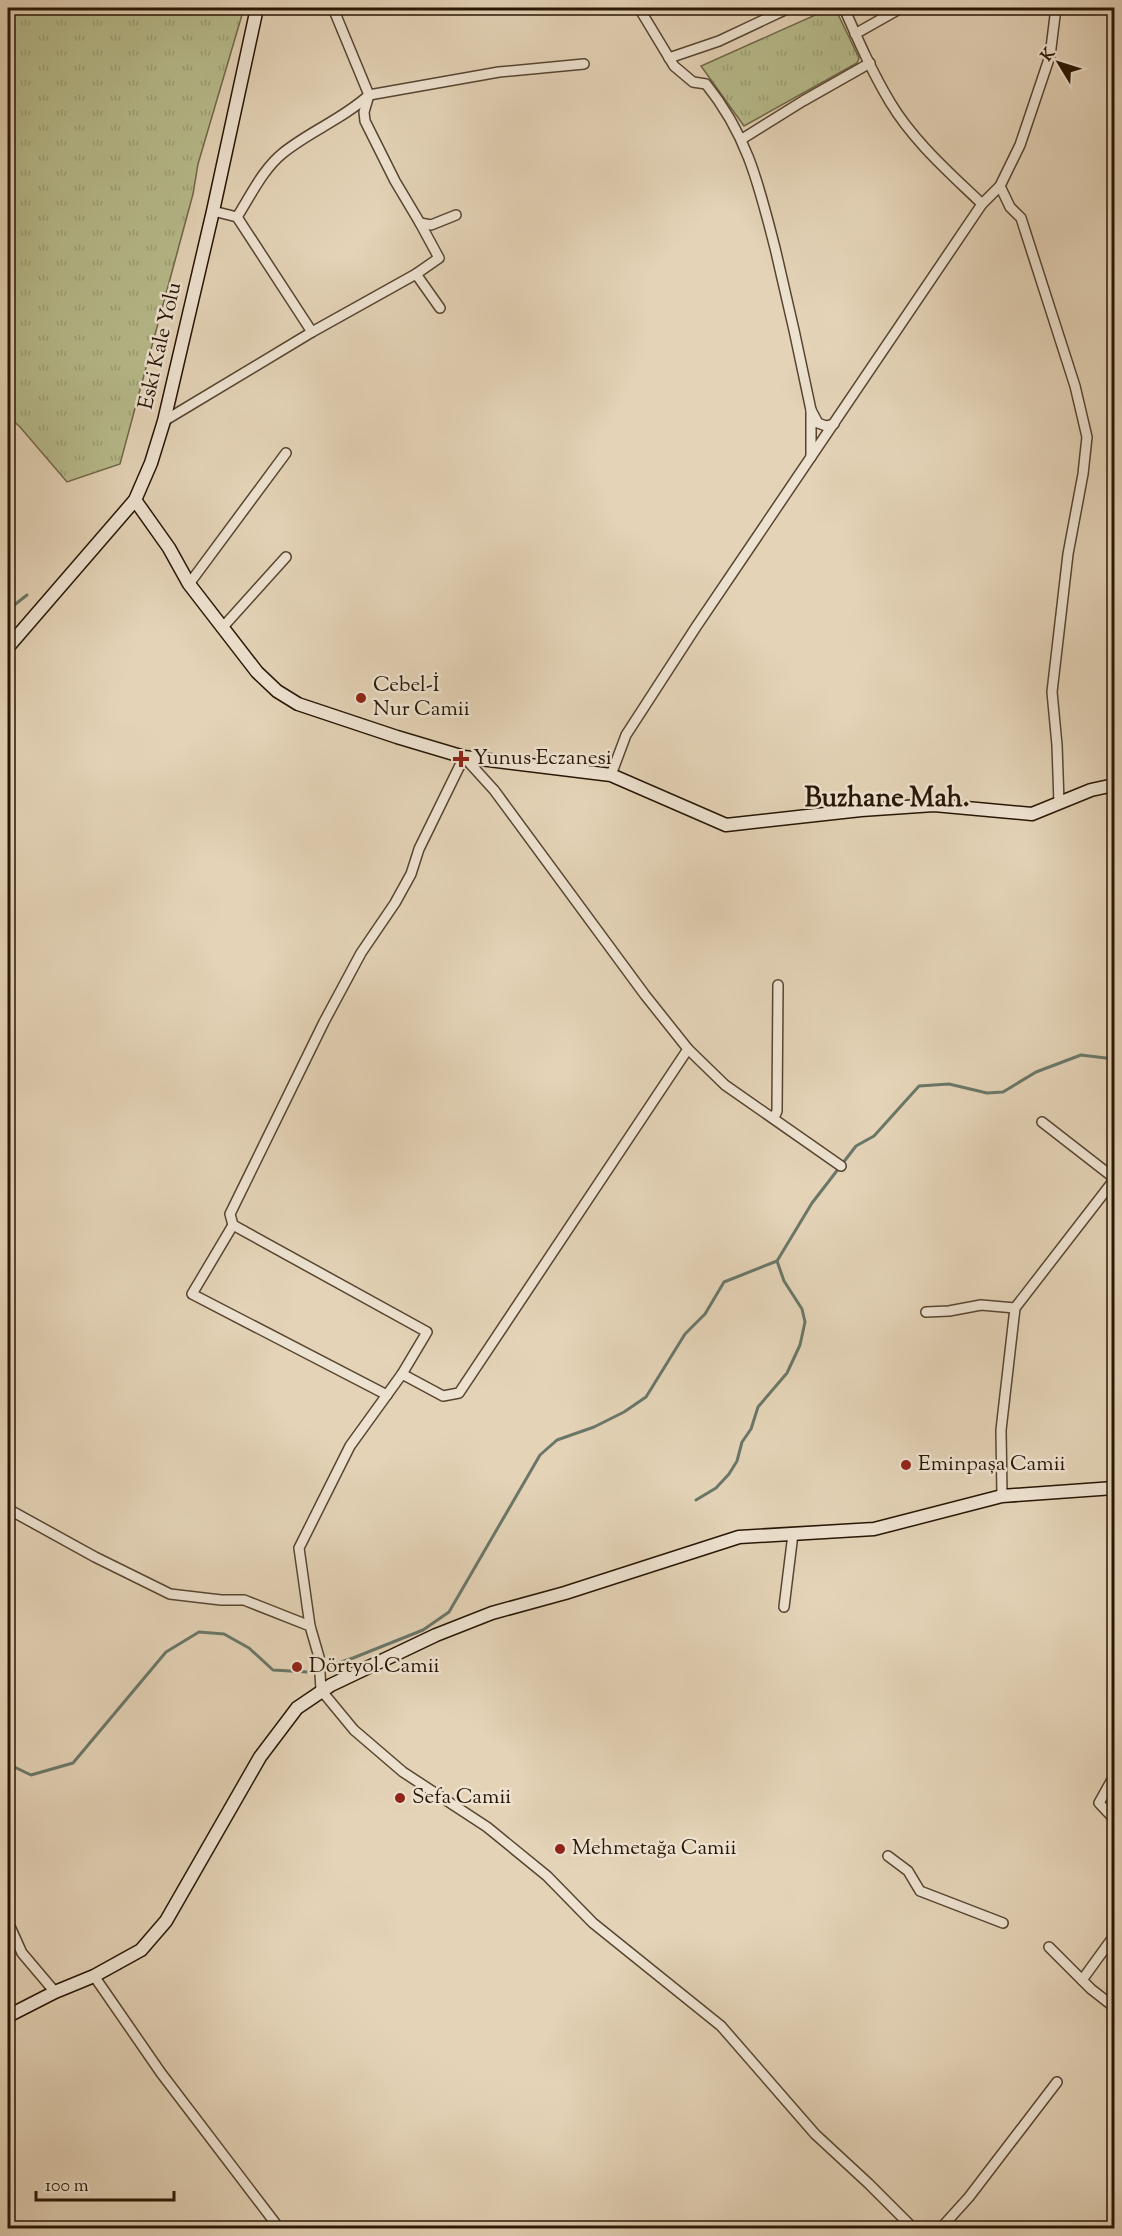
<svg xmlns="http://www.w3.org/2000/svg" width="1122" height="2236" font-family="'Sorts Mill Goudy',serif">
	<style>
		.park { fill: url(#park-tufts); stroke: #706848; stroke-width: 1.5 }
		.lines { fill: none; stroke-linecap: round; stroke-linejoin: round }
		.stream { stroke: #6a7768; stroke-width: 3 }
		.street-casing { stroke: #574531; stroke-width: 12 }
		.secondary-casing { stroke: #281604; stroke-width: 15 }
		.street { stroke: #ede2d0; stroke-width: 9 }
		.secondary { stroke: #ede2d0; stroke-width: 12 }
		.poi-dot { fill: #8f2418; stroke: #ede2d0; stroke-width: 2 }
		.labels { text-anchor: middle; dominant-baseline: central; stroke-width: 5; stroke-linejoin: round; paint-order: stroke }
		.street-label { font-size: 21px; fill: #281604; stroke: #ede2d0 }
		.poi-label { font-size: 21px; fill: #281604; stroke: #ede2d0; text-anchor: start }
		.district-label { font-size: 27px; font-weight: bold; fill: #281604; stroke: #ede2d0 }
	</style>
	<defs>
		<pattern id="park-tufts" width="24" height="20" patternUnits="userSpaceOnUse" patternTransform="scale(1.5)"><rect width="24" height="20" fill="#b7bb8c"/><path d="M3 7l-1-3M5 7V3M7 7l1-3M15 17l-1-3M17 17v-4M19 17l1-3" fill="none" stroke="#9da077"/></pattern>
	</defs>
	<rect width="100%" height="100%" fill="#e4d3b7"/>
	<filter id="stains"><feTurbulence type="fractalNoise" baseFrequency=".00333" numOctaves="4"/><feColorMatrix values="0 0 0 0 .2 0 0 0 0 .09 0 0 0 0 .02 0 0 0 .5 -.17"/></filter>
	<radialGradient id="worn" r=".72"><stop offset=".6" stop-color="#630" stop-opacity="0"/><stop offset="1" stop-color="#630" stop-opacity=".3"/></radialGradient>
	<!-- park -->
	<g class="park">
		<path d="M8,8H244L198,164L193,194L120,464L67,482L20,427L8,416Z"/>
		<path d="M831,8H835L859,58L857,63L744,126L701,66Z"/>
	</g>
	<g class="lines">
		<!-- stream -->
		<g class="stream">
			<path d="M8,610L27,595"/>
			<path d="M696,1500L716,1488L729,1474L737,1461L742,1442L751,1429L758,1407L787,1373L800,1345L805,1322L802,1309L784,1281L777,1261"/>
			<path d="M323,1668L353,1658L423,1630L449,1612L540,1455L557,1440L594,1427L624,1412L646,1397L685,1334L705,1314L724,1282L777,1261L812,1203L856,1146L874,1136L919,1086L949,1084L987,1093L1003,1092L1036,1072L1081,1055L1114,1059"/>
			<path d="M8,1764L31,1775L73,1763L166,1652L199,1632L224,1634L249,1648L273,1670L308,1672L317,1669"/>
		</g>
		<!-- street casing -->
		<g class="street-casing">
			<g id="street">
				<path d="M333,8L369,95L364,112L365,121L395,181L420,223L431,225L456,215"/>
				<path d="M641,8L642,13L674,66L693,82L706,84C748,136 759,186 775,248C788,302 800,356 811,410"/>
				<path d="M844,8C858,40 872,72 890,102C914,142 950,173 982,204"/>
				<path d="M855,34L901,8"/>
				<path d="M669,58L719,41L789,8"/>
				<path d="M742,139L803,101L870,63"/>
				<path d="M1000,186L1010,207L1021,218L1075,386L1087,437L1083,474L1068,554L1052,692L1057,745L1059,803"/>
				<path d="M213,211L237,217L312,332"/>
				<path d="M237,217C251,195 263,169 283,153C310,131 343,119 369,95L499,72L584,64"/>
				<path d="M420,223L439,258L416,274L440,308"/>
				<path d="M164,421L312,332L416,274"/>
				<path d="M811,457V410L818,423L826,426L834,424"/>
				<path d="M189,584L286,453"/>
				<path d="M223,627L286,557"/>
				<path d="M611,775L626,735L696,627L982,204L1000,186L1020,145L1050,56L1056,8"/>
				<path d="M774,1118L777,1111L778,985"/>
				<path d="M1042,1122L1114,1178"/>
				<path d="M233,1225L192,1294L387,1395"/>
				<path d="M926,1312L949,1311L981,1305L1015,1308"/>
				<path d="M402,1374L443,1396L459,1393L688,1049"/>
				<path d="M1002,1496L1001,1430L1015,1308L1114,1180"/>
				<path d="M8,1509L95,1557L170,1594L221,1600H244L310,1626L319,1657L321,1690L354,1730L403,1772L487,1827L547,1876L593,1923L721,2026L815,2134L869,2184L913,2228"/>
				<path d="M784,1607L793,1534"/>
				<path d="M310,1626L299,1548L350,1446L402,1374L427,1332L233,1225L230,1214L324,1022L361,953L395,903L411,874L419,849L464,757L494,790L645,995L688,1049L725,1085L841,1166"/>
				<path d="M1114,1776L1099,1803L1114,1819"/>
				<path d="M888,1856L908,1871L920,1891L1003,1923"/>
				<path d="M8,1922L22,1953L55,1992"/>
				<path d="M1049,1947L1091,1989L1114,2007"/>
				<path d="M94,1976L161,2073L279,2228"/>
				<path d="M1082,1980L1114,1936"/>
				<path d="M941,2228L969,2197L1057,2082"/>
				<path d="M1114,2228V2227"/>
			</g>
		</g>
		<!-- secondary casing -->
		<g class="secondary-casing">
			<g id="secondary">
				<path d="M135,500L169,548L189,584L257,672L277,691L298,704L397,737L464,757L611,775L726,825L861,810L934,805L1032,814L1091,790L1114,785"/>
				<path d="M8,647L135,500L151,463L164,421L213,211L257,8"/>
				<path d="M8,2016L55,1992L94,1976L141,1950L166,1921L260,1757L297,1708L331,1685L436,1635L492,1613L565,1593L739,1537L874,1529L1002,1496L1114,1488"/>
			</g>
		</g>
		<!-- street -->
		<use href="#street" class="street"/>
		<!-- secondary -->
		<use href="#secondary" class="secondary"/>
	</g>
	<!-- markers -->
	<g class="poi-dot">
		<circle cx="361" cy="698" r="6"/>
		<path d="M458 750h6v6h6v6h-6v6h-6v-6h-6v-6h6z"/>
		<circle cx="906" cy="1465" r="6"/>
		<circle cx="297" cy="1667" r="6"/>
		<circle cx="400" cy="1798" r="6"/>
		<circle cx="560" cy="1849" r="6"/>
	</g>
	<g class="labels">
		<!-- street labels -->
		<g class="street-label">
			<text transform="translate(161 346) rotate(-77)">Eski Kale Yolu</text>
		</g>
		<!-- poi labels -->
		<g class="poi-label">
			<text x="373" y="686">Cebel-İ<tspan x="373" dy="24">Nur Camii</tspan></text>
			<text x="473" y="759">Yunus Eczanesi</text>
			<text x="918" y="1465">Eminpaşa Camii</text>
			<text x="309" y="1667">Dörtyol Camii</text>
			<text x="412" y="1798">Sefa Camii</text>
			<text x="572" y="1849">Mehmetağa Camii</text>
		</g>
		<!-- district labels -->
		<g class="district-label">
			<text x="887" y="799">Buzhane Mah.</text>
		</g>
	</g>
	<!-- margin -->
	<rect width="1122" height="2236" fill="none" stroke="#e4d3b7" stroke-width="30"/>
	<rect x="9" y="9" width="1104" height="2218" fill="none" stroke="#281604" stroke-width="3"/>
	<rect x="15" y="15" width="1092" height="2206" fill="none" stroke="#281604" stroke-width="1.5"/>
	<!-- north arrow -->
	<g transform="translate(1059 63) rotate(308)" stroke="#ede2d0" stroke-width="4.5" paint-order="stroke">
	<path d="M0-4.5L10 22L0 15L-10 22Z" fill="#281604"/>
	<text y="-9" font-size="16" font-weight="bold" text-anchor="middle" fill="#281604">K</text>
	</g>
	<!-- scale -->
	<path d="M36 2191v9h138v-9" fill="none" stroke="#281604" stroke-width="3"/>
	<text x="45" y="2191" font-size="18" fill="#281604" stroke="#ede2d0" stroke-width="4.5" paint-order="stroke">100 m</text>
	<rect width="100%" height="100%" filter="url(#stains)"/>
	<rect width="100%" height="100%" fill="url(#worn)"/>
</svg>
